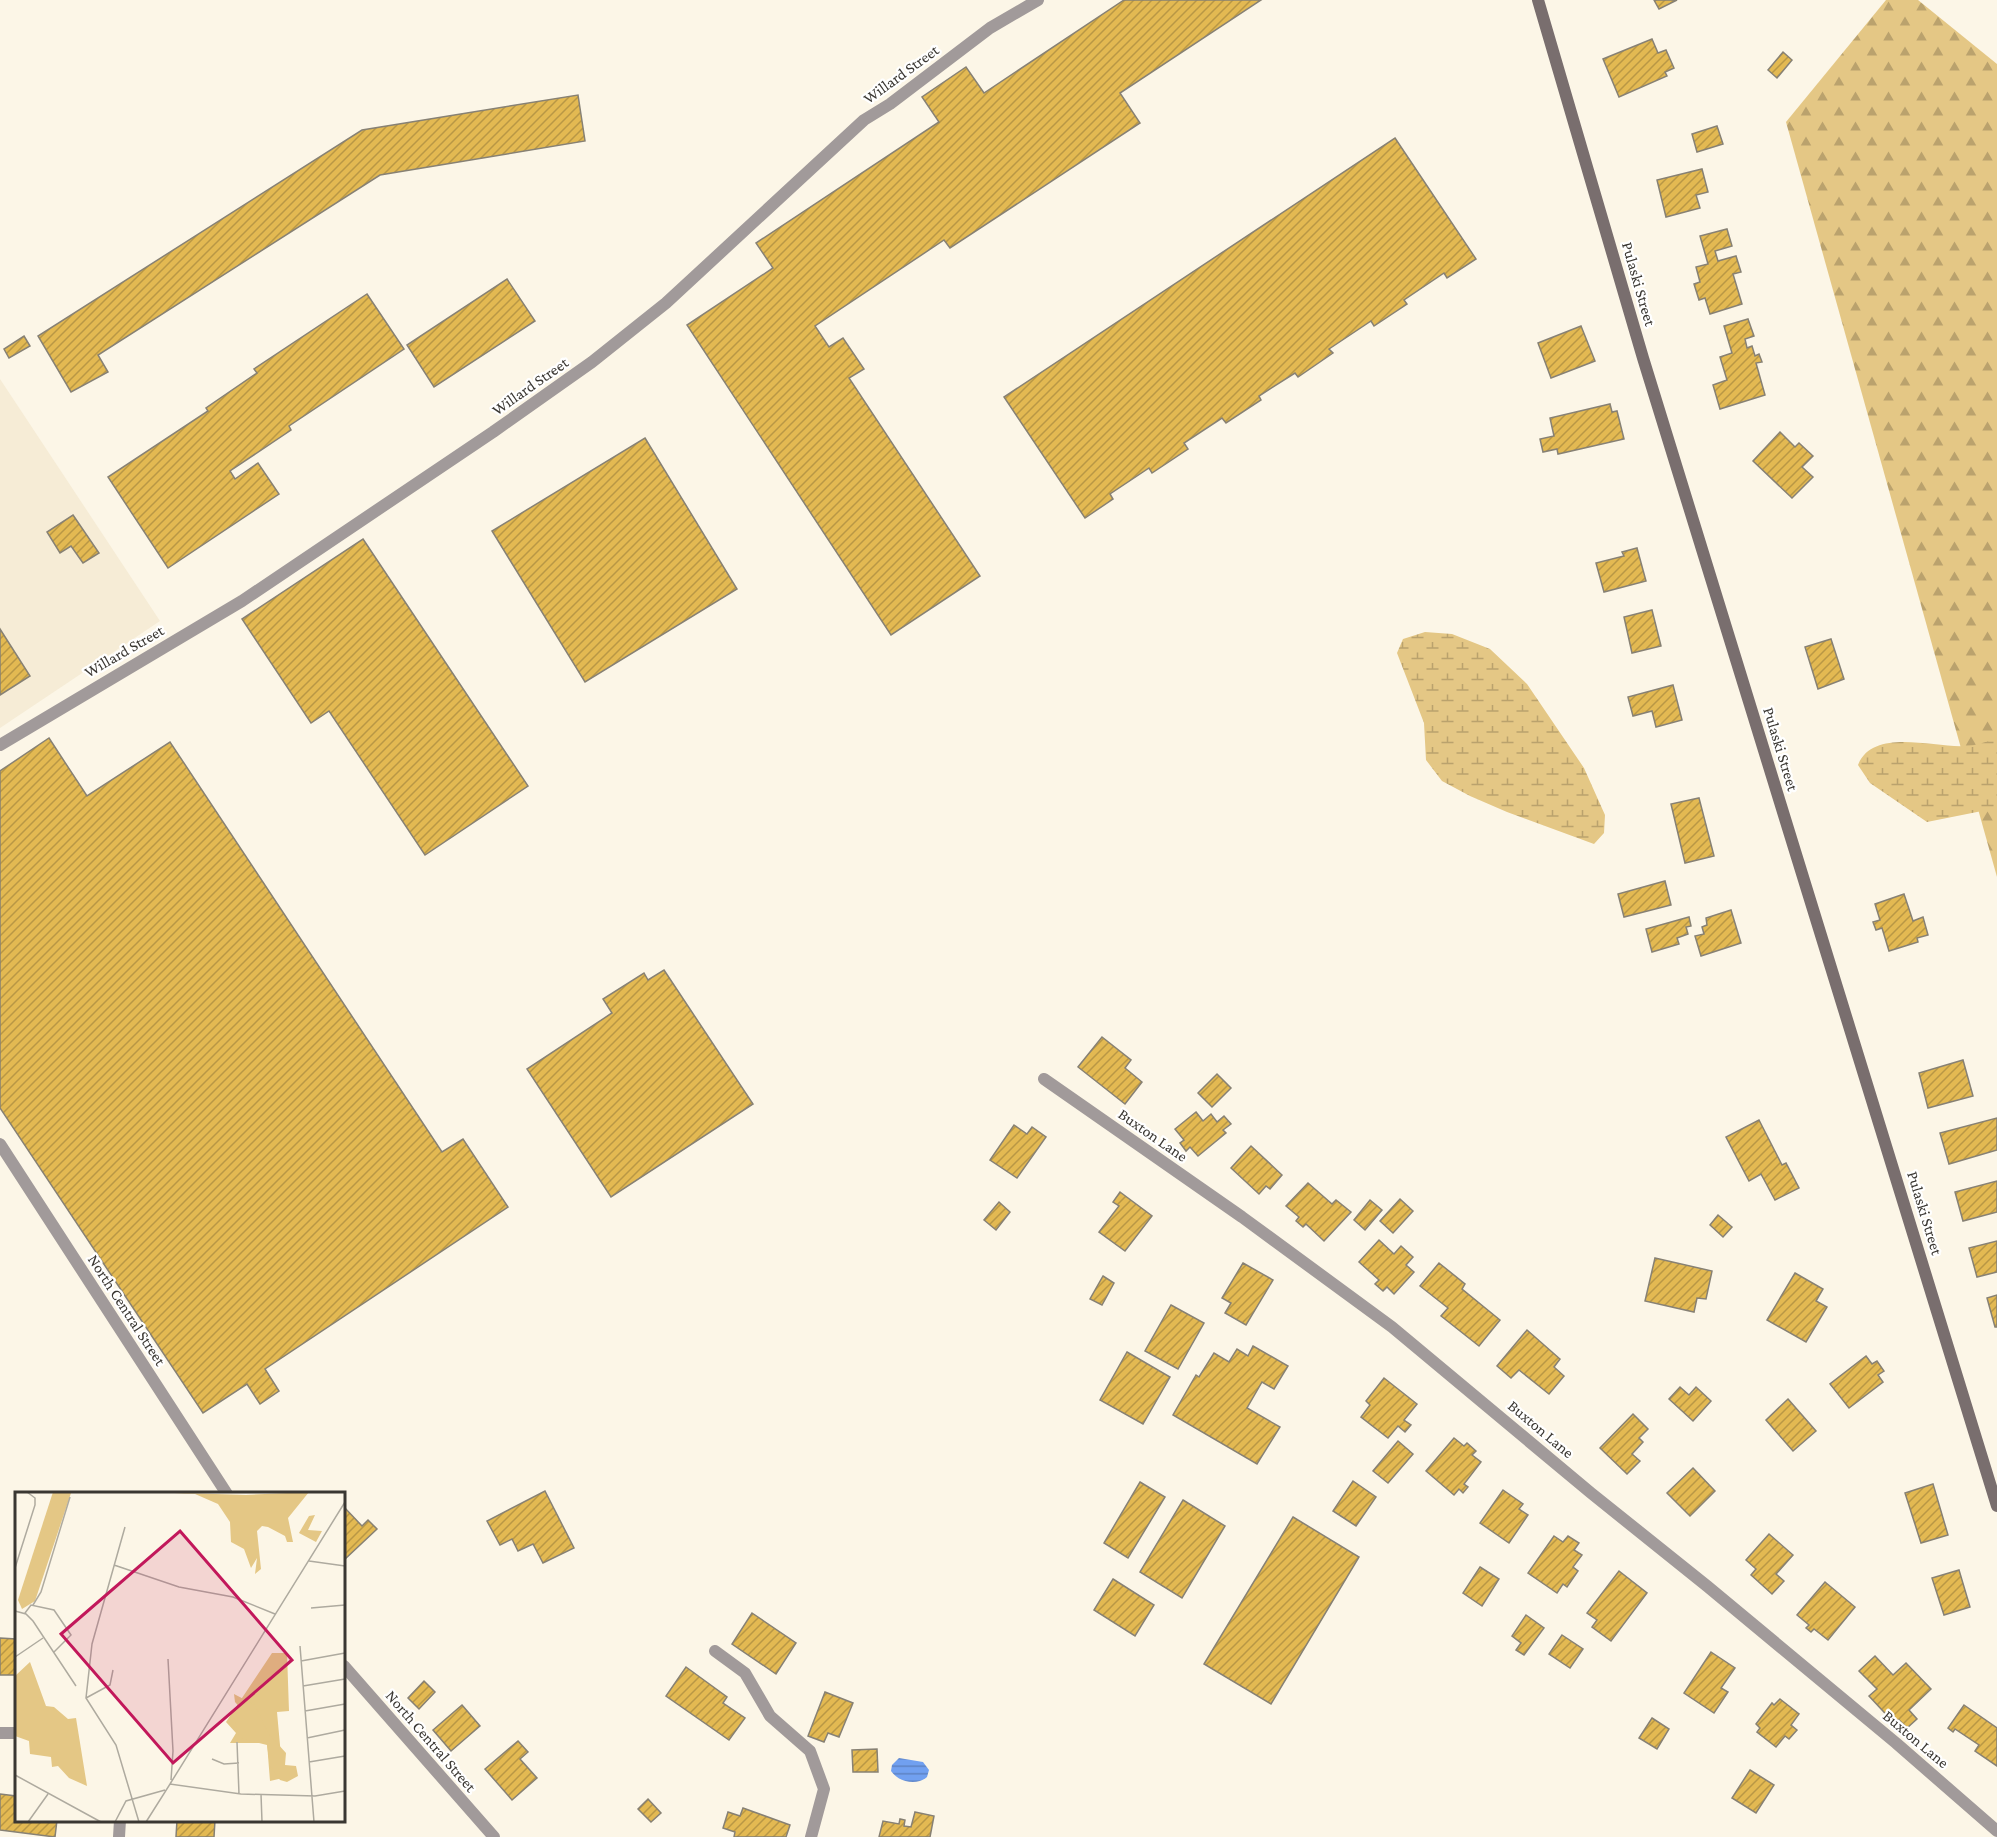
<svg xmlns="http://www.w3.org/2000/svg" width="1997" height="1837" font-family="'Crimson Pro',serif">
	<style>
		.built { fill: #f6ecd6 }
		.forest { fill: url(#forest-firs) }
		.wetland { fill: url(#wetland-marsh) }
		.water { fill: url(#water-rules) }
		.building { fill: url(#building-hatch); stroke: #878174; stroke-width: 1.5 }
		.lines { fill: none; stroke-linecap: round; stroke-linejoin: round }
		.minor { stroke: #a19a9a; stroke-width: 12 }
		.secondary { stroke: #796e6e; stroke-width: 12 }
		.labels { text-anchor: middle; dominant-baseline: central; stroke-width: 4.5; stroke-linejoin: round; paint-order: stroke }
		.street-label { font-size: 16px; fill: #3a3732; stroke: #fff }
		.inset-road { fill: none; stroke: #aeaa9f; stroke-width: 1.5 }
		.view { fill: #c2185b; fill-opacity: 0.15; stroke: #c2185b; stroke-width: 3 }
		.inset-edge { fill: none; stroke: #3a3732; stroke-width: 3 }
	</style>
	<defs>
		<pattern id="forest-firs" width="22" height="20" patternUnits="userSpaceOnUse" patternTransform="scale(1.5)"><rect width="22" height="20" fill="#e4c785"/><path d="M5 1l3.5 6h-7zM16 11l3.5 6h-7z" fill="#baa26d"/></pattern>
		<pattern id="wetland-marsh" width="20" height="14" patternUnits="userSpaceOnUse" patternTransform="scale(1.5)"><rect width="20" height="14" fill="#e4c785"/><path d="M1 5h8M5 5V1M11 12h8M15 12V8" fill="none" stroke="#baa26d"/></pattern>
		<pattern id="water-rules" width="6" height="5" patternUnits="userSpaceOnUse" patternTransform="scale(1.5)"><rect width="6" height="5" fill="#71a0f0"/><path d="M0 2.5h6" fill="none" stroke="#5e83c3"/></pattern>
		<pattern id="building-hatch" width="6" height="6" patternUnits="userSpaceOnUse" patternTransform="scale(1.5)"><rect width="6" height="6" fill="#e3b952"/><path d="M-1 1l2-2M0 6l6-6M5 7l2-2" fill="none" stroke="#b99745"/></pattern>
	</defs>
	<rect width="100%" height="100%" fill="#fcf6e7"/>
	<!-- built -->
	<path class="built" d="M0,379L160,621L0,728Z"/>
	<!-- forest -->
	<path class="forest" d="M1886,0H1918L1997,64V877L1786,122Z"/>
	<!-- wetland -->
	<g class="wetland">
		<path d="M1425,632L1452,634L1490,649L1527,684L1584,768L1605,815L1604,833L1594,844L1507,812L1470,796L1442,781L1426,760L1424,723L1397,653L1403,639Z"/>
		<path d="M1997,739V808L1927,822L1870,783L1858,765C1873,727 1934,748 1965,746C1976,746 1987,741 1997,739Z"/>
	</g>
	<!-- water -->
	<path class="water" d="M899,1758L923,1762L929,1770L927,1777C917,1786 898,1782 891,1771L892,1765Z"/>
	<!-- building -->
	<g class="building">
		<path d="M1124,0H1261L1120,93L1140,123L950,248L944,240L815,326L829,347L843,338L864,369L849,378L980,576L891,635L687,325L773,268L756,243L939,122L922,97L966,67L984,93Z"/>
		<path d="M1654,0H1677L1659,9Z"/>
		<path d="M1652,39L1658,53L1666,50L1674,68L1665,72L1667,76L1619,97L1603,59Z"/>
		<path d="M1783,52L1792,60L1777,78L1768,70Z"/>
		<path d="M578,95L585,141L380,175L98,355L108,372L71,392L38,336L362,130Z"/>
		<path d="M1717,126L1723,144L1697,152L1692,134Z"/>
		<path d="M1395,138L1476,259L1447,278L1444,273L1404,300L1407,304L1374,326L1371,321L1329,349L1333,353L1298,377L1295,373L1259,396L1261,400L1226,423L1222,418L1184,443L1188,449L1152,473L1149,468L1110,494L1113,499L1085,518L1004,397Z"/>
		<path d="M1702,169L1708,192L1696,195L1700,208L1666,217L1657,180Z"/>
		<path d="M1727,229L1732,246L1715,251L1718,261L1736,256L1741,272L1733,274L1742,304L1710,314L1705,298L1699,300L1694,284L1700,282L1696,267L1708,264L1700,236Z"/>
		<path d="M507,279L535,321L434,387L407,345Z"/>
		<path d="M367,294L404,349L289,426L291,430L230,471L235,479L258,463L279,494L168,568L108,477L208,411L206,408L257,373L254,369Z"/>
		<path d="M1748,319L1754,336L1745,339L1747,348L1752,346L1755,356L1759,354L1762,362L1756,363L1765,395L1720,409L1713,385L1727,380L1720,357L1732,353L1724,326Z"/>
		<path d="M1581,326L1595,361L1551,378L1538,343Z"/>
		<path d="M24,336L30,346L9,358L4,349Z"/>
		<path d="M1610,404L1612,412L1617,411L1624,439L1558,454L1557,449L1543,452L1540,439L1554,436L1550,418Z"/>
		<path d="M1780,432L1795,447L1799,443L1813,456L1802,467L1813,477L1792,498L1753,461Z"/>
		<path d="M645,438L737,589L585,682L492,531Z"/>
		<path d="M73,515L99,553L83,563L71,546L60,553L47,532Z"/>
		<path d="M363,539L528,786L425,855L329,711L311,723L242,619Z"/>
		<path d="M1637,548L1646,581L1604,592L1596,563L1624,556L1622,552Z"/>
		<path d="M1652,610L1661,646L1632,653L1624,617Z"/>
		<path d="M0,629L30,676L0,695Z"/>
		<path d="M1831,639L1844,679L1818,689L1805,647Z"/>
		<path d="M1673,685L1682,720L1656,727L1652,711L1633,716L1628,697Z"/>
		<path d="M49,738L87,796L170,742L442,1152L463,1139L508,1207L265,1369L279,1391L260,1404L247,1384L203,1413L0,1108V771Z"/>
		<path d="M1699,798L1714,856L1685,863L1671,804Z"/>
		<path d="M1665,881L1671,905L1624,917L1618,894Z"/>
		<path d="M1904,894L1913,921L1923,917L1928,935L1917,938L1918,942L1889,951L1882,928L1876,930L1873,922L1880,920L1875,904Z"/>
		<path d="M1731,910L1741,943L1701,956L1695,936L1704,934L1702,927L1707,925L1706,918Z"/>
		<path d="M1689,917L1691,926L1686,927L1688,934L1677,938L1679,944L1652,952L1646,929Z"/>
		<path d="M664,970L753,1104L611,1197L527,1069L612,1013L603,999L644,973L648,980Z"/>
		<path d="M1102,1037L1131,1060L1125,1068L1142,1082L1125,1104L1078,1067Z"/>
		<path d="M1963,1060L1973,1096L1928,1108L1919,1073Z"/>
		<path d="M1217,1074L1231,1088L1212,1107L1198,1093Z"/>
		<path d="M1196,1112L1203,1121L1211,1114L1217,1122L1224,1116L1231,1124L1223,1130L1226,1133L1198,1156L1190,1147L1186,1151L1180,1143L1184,1140L1175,1129Z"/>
		<path d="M1997,1118V1150L1949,1164L1940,1133Z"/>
		<path d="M1759,1120L1782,1165L1786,1163L1799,1188L1775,1200L1761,1174L1749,1181L1726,1137Z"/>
		<path d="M1014,1125L1027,1134L1032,1127L1046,1137L1017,1178L990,1160Z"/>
		<path d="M1251,1146L1282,1175L1270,1189L1266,1186L1259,1194L1231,1168Z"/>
		<path d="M1997,1181V1212L1963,1221L1955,1192Z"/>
		<path d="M1308,1183L1332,1204L1336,1200L1351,1212L1324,1241L1306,1224L1303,1227L1296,1221L1299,1217L1286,1206Z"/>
		<path d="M1120,1192L1152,1216L1125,1251L1099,1232L1119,1206L1113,1202Z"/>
		<path d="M1400,1199L1413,1211L1393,1233L1380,1221Z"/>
		<path d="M1370,1200L1382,1210L1365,1230L1354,1220Z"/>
		<path d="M999,1202L1010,1212L996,1230L984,1220Z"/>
		<path d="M1718,1215L1732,1227L1723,1237L1710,1225Z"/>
		<path d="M1379,1240L1394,1254L1401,1246L1413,1257L1406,1265L1414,1272L1394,1294L1387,1287L1383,1291L1375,1284L1379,1280L1359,1262Z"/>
		<path d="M1997,1241V1272L1977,1277L1969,1248Z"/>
		<path d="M1655,1258L1712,1271L1706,1299L1697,1298L1694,1312L1645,1301Z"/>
		<path d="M1243,1263L1273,1280L1246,1325L1225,1313L1231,1303L1222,1298Z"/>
		<path d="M1439,1263L1465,1284L1462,1289L1500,1320L1479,1346L1441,1316L1448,1308L1420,1286Z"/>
		<path d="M1795,1273L1823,1289L1816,1301L1827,1307L1806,1342L1767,1320Z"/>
		<path d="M1103,1276L1114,1283L1102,1305L1090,1299Z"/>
		<path d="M1997,1295V1327H1995L1987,1298Z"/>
		<path d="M1171,1305L1204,1323L1178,1369L1145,1351Z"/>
		<path d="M1527,1330L1560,1359L1554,1367L1564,1376L1549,1394L1519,1370L1511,1378L1497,1366Z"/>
		<path d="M1253,1346L1288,1366L1274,1389L1262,1382L1247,1408L1280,1427L1257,1464L1173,1415L1196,1375L1199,1377L1214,1353L1229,1362L1237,1349L1248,1356Z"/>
		<path d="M1127,1352L1170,1377L1143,1424L1100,1400Z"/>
		<path d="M1866,1356L1872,1364L1877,1361L1884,1371L1878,1375L1883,1382L1849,1408L1830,1384Z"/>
		<path d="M1384,1378L1417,1404L1404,1420L1411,1425L1405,1432L1398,1426L1388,1438L1361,1417L1370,1405L1366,1401Z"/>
		<path d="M1680,1387L1689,1395L1696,1387L1711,1401L1693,1421L1669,1399Z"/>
		<path d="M1788,1399L1816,1431L1793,1451L1766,1420Z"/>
		<path d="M1633,1414L1648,1429L1639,1438L1643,1442L1632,1454L1640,1461L1627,1474L1600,1448Z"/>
		<path d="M1454,1438L1464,1446L1467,1443L1476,1451L1472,1455L1481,1462L1464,1484L1468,1487L1463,1493L1459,1489L1454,1495L1426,1471Z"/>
		<path d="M1398,1441L1413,1454L1388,1483L1373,1471Z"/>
		<path d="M1693,1468L1715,1491L1690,1516L1667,1493Z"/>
		<path d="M1353,1481L1376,1497L1356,1526L1333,1511Z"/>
		<path d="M1140,1482L1165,1497L1128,1558L1104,1543Z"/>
		<path d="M1933,1484L1948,1535L1921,1543L1905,1493Z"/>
		<path d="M1503,1490L1523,1504L1519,1509L1528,1515L1509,1543L1480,1523Z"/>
		<path d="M545,1491L574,1548L543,1563L533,1544L518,1551L512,1539L500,1545L487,1521Z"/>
		<path d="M1183,1500L1225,1526L1182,1598L1140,1572Z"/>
		<path d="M344,1507L362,1526L368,1520L377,1529L344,1560Z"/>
		<path d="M1293,1517L1359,1557L1271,1704L1204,1664Z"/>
		<path d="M1769,1534L1793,1555L1776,1574L1784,1581L1772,1594L1751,1575L1756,1569L1746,1560Z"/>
		<path d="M1554,1536L1563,1542L1568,1536L1579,1543L1574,1550L1582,1555L1573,1567L1578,1571L1567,1587L1563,1584L1557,1593L1528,1573Z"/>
		<path d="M1480,1567L1499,1579L1482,1606L1463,1593Z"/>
		<path d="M1959,1570L1970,1607L1944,1615L1932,1578Z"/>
		<path d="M1619,1571L1647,1593L1611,1641L1592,1627L1597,1620L1587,1613Z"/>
		<path d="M1113,1579L1154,1605L1135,1636L1094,1610Z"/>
		<path d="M1825,1582L1855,1607L1828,1640L1814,1629L1811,1632L1806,1628L1809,1625L1797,1615Z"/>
		<path d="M752,1613L796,1643L776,1674L732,1644Z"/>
		<path d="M1526,1615L1544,1628L1524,1655L1516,1650L1521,1643L1512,1636Z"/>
		<path d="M1562,1635L1583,1649L1570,1668L1549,1654Z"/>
		<path d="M0,1638L16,1639V1675H0Z"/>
		<path d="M1711,1652L1735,1668L1721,1688L1728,1692L1714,1713L1684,1693Z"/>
		<path d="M1875,1656L1893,1675L1906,1663L1931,1689L1909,1710L1917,1719L1907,1728L1899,1720L1895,1724L1869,1696L1877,1689L1859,1671Z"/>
		<path d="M686,1667L727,1697L723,1703L745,1718L729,1740L666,1696Z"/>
		<path d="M424,1681L435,1692L419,1709L408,1698Z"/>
		<path d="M825,1692L853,1703L839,1737L828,1733L824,1742L808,1736Z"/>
		<path d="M1780,1699L1799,1714L1791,1725L1797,1730L1789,1739L1785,1736L1776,1747L1757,1732L1760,1728L1756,1724L1772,1703L1774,1705Z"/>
		<path d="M462,1705L480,1726L451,1751L433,1730Z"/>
		<path d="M1964,1705L1997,1728V1766L1975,1751L1979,1745L1955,1729L1953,1732L1948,1728Z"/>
		<path d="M1652,1718L1669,1729L1657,1749L1639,1738Z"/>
		<path d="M518,1741L528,1752L520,1759L537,1778L512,1800L485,1769Z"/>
		<path d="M877,1749L878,1772H853L852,1750Z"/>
		<path d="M1750,1770L1774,1785L1756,1813L1732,1798Z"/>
		<path d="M0,1794L16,1796V1820H57L55,1837L0,1830Z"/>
		<path d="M648,1799L661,1813L651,1822L638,1809Z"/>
		<path d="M743,1808L790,1825L786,1837H734L735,1832L723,1828L728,1812L740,1816Z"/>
		<path d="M915,1812L934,1816L930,1837H879L883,1821L899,1824L900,1819L905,1820L904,1826L911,1827Z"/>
		<path d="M177,1820H215L214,1837H176Z"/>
	</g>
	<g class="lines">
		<!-- minor -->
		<g class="minor">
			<path d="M0,745L242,601L493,432L592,362L666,303L864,120L890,104L990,28L1038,0"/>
			<path d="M1044,1079L1242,1217L1392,1327L1591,1493L1707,1586L1896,1743L1997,1831"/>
			<path d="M0,1144L227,1494"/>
			<path d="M715,1651L745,1673L770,1716L810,1751L824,1789L811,1837"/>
			<path d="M344,1666L494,1837"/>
			<path d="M0,1733H16"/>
			<path d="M119,1837L120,1820"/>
		</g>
		<!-- secondary -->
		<path class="secondary" d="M1538,0L1643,358L1997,1506"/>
	</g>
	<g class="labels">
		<!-- street labels -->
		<g class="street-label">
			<text transform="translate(901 74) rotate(-36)">Willard Street</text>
			<text transform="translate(1639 284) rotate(74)">Pulaski Street</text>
			<text transform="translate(530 386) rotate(-35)">Willard Street</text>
			<text transform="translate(124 651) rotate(-30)">Willard Street</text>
			<text transform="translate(1781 749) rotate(73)">Pulaski Street</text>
			<text transform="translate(1153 1135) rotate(35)">Buxton Lane</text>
			<text transform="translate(1925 1213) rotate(73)">Pulaski Street</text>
			<text transform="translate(127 1310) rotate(57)">North Central Street</text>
			<text transform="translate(1541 1429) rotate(40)">Buxton Lane</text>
			<text transform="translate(1916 1739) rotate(40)">Buxton Lane</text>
			<text transform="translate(431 1741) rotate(49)">North Central Street</text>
		</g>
	</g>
	<!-- overview -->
	<g transform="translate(15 1492)">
		<rect width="330" height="330" fill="#fcf6e7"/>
		<path d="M257,161H272L274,219L262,220L268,286L255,289L252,251H215L221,241L211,230Z" fill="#e4c785"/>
		<path d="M139,0L231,3L294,0L273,26L278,50H272L270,44L253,35L247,34L242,39L246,77L240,82L242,66L236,76L229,57L216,50L215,30L203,12L180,2ZM300,23L293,38L307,39L301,50L284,41L294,24ZM15,170L31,214L39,215L53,227L61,226L72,294L54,286L43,274L37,275L36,265L15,262L14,249L0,244V184ZM219,202L240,213L253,241L271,261L270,273L281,274L283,284L272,290L265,288L255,274L252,253L224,246L218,222L228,219L220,210Z" fill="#e4c785"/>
		<path d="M38,0L56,1L20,109L7,117L3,108Z" fill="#e4c785"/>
		<path class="inset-road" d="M110,35L77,152L71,206L101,253L124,330M294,69L330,74M99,73L164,95L218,105L260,122M0,76L20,13V6L12,0M18,113L26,100L55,5M296,116L330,113M0,119L11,122L18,129L61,194M10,121L16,113L39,118L56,143L39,160M285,154L299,330M0,165L28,146M153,167L158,259L156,288M286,169L330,161M288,194L330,187M71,206L95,193L98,178M290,219L330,212M292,246L330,238M222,250L224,302M197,267L209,272L224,271M294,270L330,264M0,283L86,330M155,292L330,10M246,302L247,330M13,330L33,302M100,330L111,309L150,298M131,330L155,292L226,302L300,304L330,299"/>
		<path class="view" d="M165,39L277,168L158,271L46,142Z"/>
		<rect width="330" height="330" class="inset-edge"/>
	</g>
</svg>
